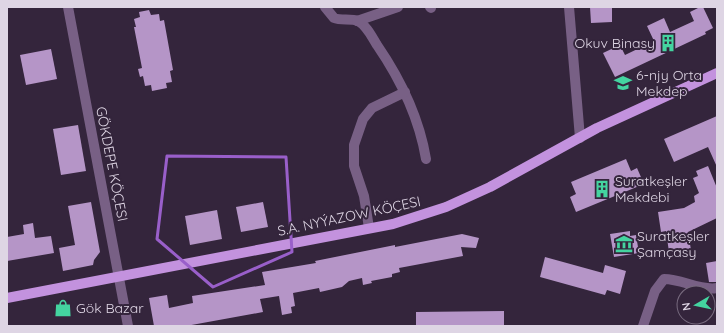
<svg xmlns="http://www.w3.org/2000/svg" width="724" height="333" font-family="Quicksand,sans-serif">
	<style>
		.building { fill: #b595c7 }
		.lines { fill: none; stroke-linecap: round; stroke-linejoin: round }
		.minor { stroke: #786085; stroke-width: 10 }
		.major { stroke: #c392de; stroke-width: 10 }
		.marked { fill: none; stroke: #995fca; stroke-width: 3; stroke-linejoin: round }
		.labels { text-anchor: middle; dominant-baseline: central; stroke-width: 4; stroke-linejoin: round; paint-order: stroke }
		.poi-label { font-size: 14px; fill: #ded5e4; stroke: #34253c; text-anchor: start }
		.street-label { font-size: 14px; fill: #ded5e4; stroke: #34253c }
	</style>
	<rect width="100%" height="100%" fill="#34253c"/>
	<!-- building -->
	<g class="building">
		<path d="M590,7H612V22L591,23Z"/>
		<path d="M700,7H703L713,28L705,32L706,34L615,77L603,53L620,45L625,55L654,41L647,26L664,18L670,32L694,21L690,12Z"/>
		<path d="M149,10L151,15L159,14L160,21L164,20L173,70L170,71L172,82L166,83L167,88L152,91L151,85L145,86L143,76L140,77L138,69L142,68L134,27H136L134,19L140,17L139,12Z"/>
		<path d="M51,49L57,79L26,85L20,55Z"/>
		<path d="M717,116V167L708,147L674,162L664,139Z"/>
		<path d="M78,125L86,171L61,175L53,129Z"/>
		<path d="M626,159L631,171L637,168L644,184L576,212L570,197L576,194L571,182Z"/>
		<path d="M708,166L717,188V218L688,232L691,250L669,252L666,231L661,232L658,212L684,208L695,202L694,196L699,193L693,178L698,176L696,171Z"/>
		<path d="M91,202L100,252L94,260L93,265L63,271L59,248L75,245L68,206Z"/>
		<path d="M263,202L268,227L241,232L236,207Z"/>
		<path d="M217,210L222,239L190,245L185,216Z"/>
		<path d="M33,223L35,238L51,236L54,253L7,261V237L24,234L23,225Z"/>
		<path d="M630,231V236L636,235L639,253L614,257L610,234Z"/>
		<path d="M462,234L479,238L476,248L461,247L463,256L399,268L400,272L392,274V277L371,281L372,283L363,285L362,278L349,281L342,287L320,292L319,288L293,293L295,306L291,307L292,313L282,315L279,296L260,299L263,312L186,326H154L149,298L167,295L169,308L193,303L192,296L265,285L262,272L316,263L315,261L395,245V247Z"/>
		<path d="M545,257L603,273L605,265L626,271L620,294L607,290L605,295L540,277Z"/>
		<path d="M717,261V282H709L706,263Z"/>
		<path d="M504,311V326H416V312Z"/>
	</g>
	<g class="lines">
		<!-- minor -->
		<g class="minor">
			<path d="M68,7L128,326"/>
			<path d="M325,7L334,18C341,21 351,18 358,21C367,26 372,37 377,45C401,80 419,117 426,159"/>
			<path d="M430,7L431,8"/>
			<path d="M569,7L580,138"/>
			<path d="M357,21L398,7"/>
			<path d="M369,228L364,196L354,166V145L363,119L372,108L405,92"/>
			<path d="M643,326L655,291L664,279C682,279 700,291 717,288"/>
		</g>
		<!-- major -->
		<path class="major" d="M7,298L393,224L446,207L490,187L597,128L717,73"/>
	</g>
	<!-- marked area -->
	<path class="marked" d="M167,156L286,157L292,252L213,287L157,239Z"/>
	<!-- icons -->
	<defs>
		<g id="building-bare" transform="scale(1.38)"><path d="M-4-6H4V6H1V3H-1V6H-4ZM-2.5-4.3h1.7v1.8h-1.7ZM.8-4.3h1.7v1.8H.8ZM-2.5-1h1.7V.8h-1.7ZM.8-1h1.7V.8H.8Z" fill="#44d4a0" stroke="#34253c" stroke-width="2.5" paint-order="stroke"/></g>
		<g id="school-bare" transform="scale(1.38)"><path d="M0-5L7-2L0 1L-7-2ZM-4 1L0 2.5L4 1V4Q0 6-4 4Z" fill="#44d4a0" stroke="#34253c" stroke-width="2.5" paint-order="stroke"/></g>
		<g id="museum-bare" transform="scale(1.38)"><path d="M0-6L6-3V-2H-6V-3ZM-5-1h2V3h-2ZM-1-1h2V3h-2ZM3-1h2V3H3ZM-6 4H6V6H-6Z" fill="#44d4a0" stroke="#34253c" stroke-width="2.5" paint-order="stroke"/></g>
		<g id="shop-bare" transform="scale(1.38)"><path d="M-5-2.5h2.3a2.7 3.5 0 0 1 5.4 0H5L5.5 6h-11ZM-1.5-2.5h3a1.5 2.3 0 0 0-3 0Z" fill="#44d4a0" stroke="#34253c" stroke-width="2.5" paint-order="stroke"/></g>
	</defs>
	<g fill-rule="evenodd">
		<use href="#building-bare" x="668" y="43"/>
		<use href="#school-bare" x="623" y="83"/>
		<use href="#building-bare" x="602" y="189"/>
		<use href="#museum-bare" x="624" y="244"/>
		<use href="#shop-bare" x="63" y="308"/>
	</g>
	<g class="labels">
		<!-- poi labels -->
		<g class="poi-label">
			<text x="655" y="43" text-anchor="end">Okuv Binasy</text>
			<text x="636" y="75">6-njy Orta<tspan x="636" dy="16">Mekdep</tspan></text>
			<text x="615" y="181">Suratkeşler<tspan x="615" dy="16">Mekdebi</tspan></text>
			<text x="637" y="236">Suratkeşler<tspan x="637" dy="16">Şamçasy</tspan></text>
			<text x="76" y="308">Gök Bazar</text>
		</g>
		<!-- street labels -->
		<g class="street-label">
			<text transform="translate(112 164) rotate(79)">GÖKDEPE KÖÇESI</text>
			<text transform="translate(349 216) rotate(-12)">S.A. NYÝAZOW KÖÇESI</text>
		</g>
	</g>
	<!-- border -->
	<rect width="724" height="333" fill="none" stroke="#ded5e4" stroke-width="16"/>
	<!-- north arrow -->
	<g transform="translate(696 305) rotate(261)"><circle r="19" fill="#34253c" stroke="#786b7f"/>
	<path d="M0-3L7 15L0 10L-7 15Z" fill="#44d4a0"/>
	<text y="-6" font-size="11" font-weight="bold" text-anchor="middle" fill="#ded5e4">N</text>
	</g>
</svg>
